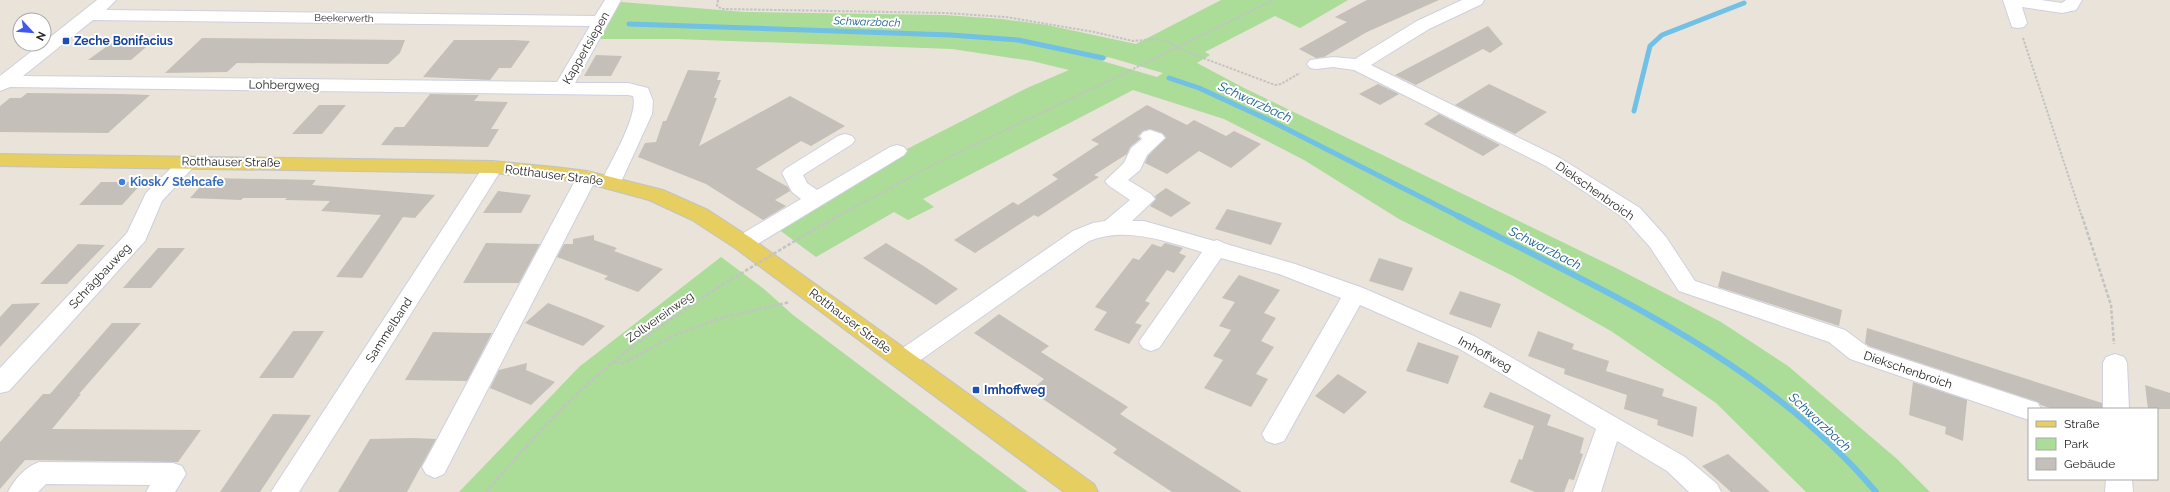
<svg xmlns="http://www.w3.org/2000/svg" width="2170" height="492" font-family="Raleway,sans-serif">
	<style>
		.green { fill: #abdc98; fill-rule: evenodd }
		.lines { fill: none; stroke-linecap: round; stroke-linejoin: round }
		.stream-far1 { stroke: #71c0e5; stroke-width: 5 }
		.stream { stroke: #71c0e5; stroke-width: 6 }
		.building { fill: #c4bfb8 }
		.minor-casing { stroke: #ced0df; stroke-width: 2 }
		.major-casing { stroke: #c3c3c3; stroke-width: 2 }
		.path-far1 { stroke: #c3c3c3; stroke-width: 2; stroke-dasharray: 2.5 1.5; stroke-linecap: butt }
		.path { stroke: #c3c3c3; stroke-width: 2.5; stroke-dasharray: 3.5 2; stroke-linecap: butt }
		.minor { fill: #fff; fill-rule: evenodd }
		.major { fill: #e6ce60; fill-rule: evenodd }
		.path-bridge-far1 { stroke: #c3c3c3; stroke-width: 2; stroke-dasharray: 2.5 1.5; stroke-linecap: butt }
		.path-bridge { stroke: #c3c3c3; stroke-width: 2.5; stroke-dasharray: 3.5 2; stroke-linecap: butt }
		.transit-dot { fill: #1a4fb4; stroke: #fff; stroke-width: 1.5 }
		.shop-dot { fill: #3f7fe0; stroke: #fff; stroke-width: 1.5 }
		.labels { text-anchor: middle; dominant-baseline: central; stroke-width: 4; stroke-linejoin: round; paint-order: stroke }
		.far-street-label { font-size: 10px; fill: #272727; stroke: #fff }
		.far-water-label { font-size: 11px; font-style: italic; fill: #165d8c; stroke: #fff }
		.transit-label { font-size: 12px; font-weight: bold; fill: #164399; stroke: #fff; text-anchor: start }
		.street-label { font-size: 12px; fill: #272727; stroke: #fff }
		.shop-label { font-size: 12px; font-weight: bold; fill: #366cbe; stroke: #fff; text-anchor: start }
		.water-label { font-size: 13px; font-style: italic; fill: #165d8c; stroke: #fff }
	</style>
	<rect width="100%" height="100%" fill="#e9e3d9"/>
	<!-- green -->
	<g class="green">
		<path d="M1221,0H1348L1300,28L1275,16L1205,52L1210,55L1197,63L1244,88L1616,268L1721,322L1788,366L1897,459L1930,492H1806L1716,403L1611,331L1513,276L1399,219L1304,160L1224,119L1133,90L923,199L934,207L908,220L894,212L816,257L774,226L907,149L1027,88L1069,70L1032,61L952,49L677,39H598L621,2L745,12L944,15L1002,19L1047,25L1136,44ZM1108,57L1163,73L1157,77L1102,61Z"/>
		<path d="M721,257L764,289L793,315L1028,492H459L579,367Z"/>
	</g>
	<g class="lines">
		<!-- stream-far1 -->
		<g class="stream-far1">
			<path d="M629,24L951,35L1018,40L1103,58"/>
			<path d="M1169,78L1199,88L1275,123L1460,217"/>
			<path d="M1634,111L1650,46L1662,35L1744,3"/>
		</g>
		<!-- stream -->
		<path class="stream" d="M1458,216C1607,293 1765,361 1876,492"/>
	</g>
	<!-- building -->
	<g class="building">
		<path d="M1367,0H1439L1367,32L1324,57L1316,58L1299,49L1347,22L1335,17Z"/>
		<path d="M1488,26L1503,44L1490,53L1483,49L1416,85L1395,75Z"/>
		<path d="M121,36L158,37L131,60H88Z"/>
		<path d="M202,38L317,39L405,40L400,53L388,64L237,63L227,72L165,73Z"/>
		<path d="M454,40H514L530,41L511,68H499L490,80L423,77Z"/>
		<path d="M596,55L622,56L611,76H584Z"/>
		<path d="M688,70L720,72L717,80H721L714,98H717L699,146L790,96L845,126L811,146L801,141L756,169L788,187L790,191L775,200L786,206L763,220L706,184L638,157L645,143L656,142L663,121H666Z"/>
		<path d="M1378,84L1399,94L1380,105L1359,94Z"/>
		<path d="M1489,84L1547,112L1515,134L1455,105Z"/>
		<path d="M27,93L121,94L150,95L108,133L0,132V106L10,98H21Z"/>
		<path d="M430,94L479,95L474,101L508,102L491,129H499L488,147L381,145L395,127H404Z"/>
		<path d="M319,105H346L322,134H292Z"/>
		<path d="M1147,105L1187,125L1194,120L1226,136L1234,131L1261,144L1231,168L1199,151L1167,174L1145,163L1148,156L1166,137L1162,133L1150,129L1143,131L1138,136L1140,139L1130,147L1127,154L1094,175L1099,177L1038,217L1034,215L975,253L954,240L1013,202L1018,205L1058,179L1052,175L1099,144L1091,140Z"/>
		<path d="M1439,114L1500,145L1483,156L1424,124Z"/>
		<path d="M208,178L316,180L312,185L435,195L415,218L403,217L362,278L336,277L381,215L321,211L330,201L285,200L287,198H243L241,200L190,198Z"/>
		<path d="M101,182H143L122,205H79Z"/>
		<path d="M1166,188L1191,203L1171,217L1150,206L1156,199L1155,196Z"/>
		<path d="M498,191L531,195L521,213H483Z"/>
		<path d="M1227,209L1282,223L1271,245L1215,229Z"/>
		<path d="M594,235V240L617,248L614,251L663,269L638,292L604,279L608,276L557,257L564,244H573V239Z"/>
		<path d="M486,243L540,244L519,283H463Z"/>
		<path d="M886,243L922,265L958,289L936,305L863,258Z"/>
		<path d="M1165,243L1183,248L1179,253L1186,256L1174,273L1167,270L1145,301L1150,303L1135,323L1142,325L1129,344L1094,330L1107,312L1095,307L1133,258L1139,260L1152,244L1161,247Z"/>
		<path d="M78,244L105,245L67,284H40Z"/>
		<path d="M158,248H185L151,288H123Z"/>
		<path d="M1379,258L1413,268L1403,291L1369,281Z"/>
		<path d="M1722,271L1842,310L1839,326L1718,287Z"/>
		<path d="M1239,275L1280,290L1264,313L1276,318L1261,341L1274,347L1256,374L1268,379L1251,407L1204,388L1223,360L1213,356L1231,330L1219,326L1235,302L1222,298Z"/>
		<path d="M1460,291L1501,304L1491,328L1449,314Z"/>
		<path d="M40,303L21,324L0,347V317L12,304Z"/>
		<path d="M548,303L586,318L605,326L583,346L525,323Z"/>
		<path d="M999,314L1049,346L1041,352L1128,407L1120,414L1242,492H1172L1113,453L1117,449L1031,391L1044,379L974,333Z"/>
		<path d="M112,323H141L79,394H81L52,429L201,430L178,462L25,460L0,489V442L43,394H50Z"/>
		<path d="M1867,328L2102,403V409H2053L2041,405L2038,402L1869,346L1865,343Z"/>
		<path d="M293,331H324L293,378H259Z"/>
		<path d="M1538,331L1574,344L1572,349L1609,361L1606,371L1664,389L1662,396L1697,407L1693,437L1657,425L1658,420L1624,409L1627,395L1564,374L1565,369L1528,356Z"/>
		<path d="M433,332L473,333H492L467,381L405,380Z"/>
		<path d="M1418,342L1459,356L1448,384L1406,371Z"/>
		<path d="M527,363L526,370L555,382L531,405L490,388L499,370Z"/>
		<path d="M1338,374L1367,392L1344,414L1315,396Z"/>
		<path d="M1913,382L1967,400L1963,441L1945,434L1946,427L1909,415Z"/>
		<path d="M2145,385L2170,393V409H2148Z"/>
		<path d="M1490,392L1551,415L1547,425L1584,438L1580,453L1583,454L1574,480L1569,479L1564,492H1535L1510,482L1519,459L1522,460L1534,426L1483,407Z"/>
		<path d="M273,414L311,415L260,492H220Z"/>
		<path d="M414,438L436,439L407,492H338L370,439Z"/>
		<path d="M1728,454L1748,472L1770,492H1731L1702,466Z"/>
	</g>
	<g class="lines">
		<!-- minor casing -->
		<g class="minor-casing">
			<g id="minor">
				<path d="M97,0H116L106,10L595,16L605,0H621L575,83H628L648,88L653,101L652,114L621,182L618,186L611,188L604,186L601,182C610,163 639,115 633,96L628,95L10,87L0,91V76L41,44H44V42ZM93,20L590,26L557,82L23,76Z"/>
				<path d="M1462,0H1484L1482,4L1429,29L1371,65L1560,158L1640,208L1666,237L1695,281L1845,330L1868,347L2038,403L2041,409H2029V420L2020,417L1850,359L1829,342L1679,291L1650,247L1624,218L1546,166L1354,70L1333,67L1316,69L1310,68L1307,64L1310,60L1333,57L1355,59L1417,21Z"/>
				<path d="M2003,0H2041L2062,3L2066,0H2082L2076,10L2062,13L2022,7L2027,23L2024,27L2018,28L2012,27Z"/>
				<path d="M1150,130L1162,134L1165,138L1147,155L1140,170L1128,180L1151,194L1155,199L1132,221H1144L1214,241L1217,240L1226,244L1295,264L1363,288L1474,336L1685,457L1717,484L1721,492H1689L1667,471L1617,441L1601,492H1573L1596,429L1458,348L1360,305L1284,441L1275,444L1266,441L1262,434L1341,298L1279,274L1221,258L1159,348L1151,351L1143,348L1139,342L1143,336L1202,252C1165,241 1126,226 1089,241L912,366L903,369L894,366L891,360L894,354L1073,231L1093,223L1105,221L1130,200L1108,185L1105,181L1124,163L1131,148L1142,139L1140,136L1143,132Z"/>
				<path d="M845,134L852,136L855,140L852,144L803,175L807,183L817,190L890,147L897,145L904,147L907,151L904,155L751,248L743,250L735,248L732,243L735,238L801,199L792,192L782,173L785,169L838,136Z"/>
				<path d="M188,156L195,158L198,162L162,201L145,241L9,391L0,393V368L127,233L146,193L181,158Z"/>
				<path d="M493,161L500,163L503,167L299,492H271L483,167L486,163Z"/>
				<path d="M587,171L594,173L597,177L444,474L435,478L426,474L422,467L426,460L577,177L580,173Z"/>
				<path d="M2115,354L2124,357L2127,363L2129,409H2103V363L2106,357Z"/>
				<path d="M39,462L173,463L182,466L186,474L175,492H146L150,485L46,484L38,492H8C15,479 25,467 39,462Z"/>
				<path d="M2106,479H2132L2133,492H2105Z"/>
			</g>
		</g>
		<!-- major casing -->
		<g class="major-casing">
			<path id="major" d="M0,154L493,161L555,167L587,171L663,190L708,210L751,238L1094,484L1098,492H1064L735,248L692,220L649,200L586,183L555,179L493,173L0,166Z"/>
		</g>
		<!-- path-far1 -->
		<g class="path-far1">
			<path d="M718,0L717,6L722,9L945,13L1006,17L1094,32L1133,41L1154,39L1166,41L1187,52L1275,85L1281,84L1300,73"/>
			<path d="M2023,38L2082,217"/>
			<path d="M1190,41L1274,0"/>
			<path d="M836,217L937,163L1158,57"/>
		</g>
		<!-- path -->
		<g class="path">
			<path d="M2082,216L2111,305L2114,344"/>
			<path d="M808,233L838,216"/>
			<path d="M615,362L623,363L675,335L721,318L790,302"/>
			<path d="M486,492C521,452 556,411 597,376C634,343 676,316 717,288"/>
		</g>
		<!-- minor -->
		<use href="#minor" class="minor"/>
		<!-- major -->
		<use href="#major" class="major"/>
		<!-- path-bridge-far1 -->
		<path class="path-bridge-far1" d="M1158,57L1190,41"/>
		<!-- path-bridge -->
		<path class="path-bridge" d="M717,288L808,233"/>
	</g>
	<!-- markers -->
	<g class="transit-dot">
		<rect x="62" y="37" width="8" height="8" rx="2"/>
		<rect x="972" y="386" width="8" height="8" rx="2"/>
	</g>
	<circle class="shop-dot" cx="122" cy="182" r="4"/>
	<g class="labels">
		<!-- far-street labels -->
		<g class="far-street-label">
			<text transform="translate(344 18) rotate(1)">Beekerwerth</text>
		</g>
		<!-- far-water labels -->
		<g class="far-water-label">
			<text transform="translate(867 22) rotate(2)">Schwarzbach</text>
		</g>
		<!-- transit labels -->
		<g class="transit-label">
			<text x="74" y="41">Zeche Bonifacius</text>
			<text x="984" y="390">Imhoffweg</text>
		</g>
		<!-- street labels -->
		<g class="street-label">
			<text transform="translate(586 48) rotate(-60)">Kappertsiepen</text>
			<text transform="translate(284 85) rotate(1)">Lohbergweg</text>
			<text transform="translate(231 162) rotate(1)">Rotthauser Straße</text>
			<text transform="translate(554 175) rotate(7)">Rotthauser Straße</text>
			<text transform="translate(1595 191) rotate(35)">Diekschenbroich</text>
			<text transform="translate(100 276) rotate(-47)">Schrägbauweg</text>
			<text transform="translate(660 317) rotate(-35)">Zollvereinweg</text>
			<text transform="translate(850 321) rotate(37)">Rotthauser Straße</text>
			<text transform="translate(389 330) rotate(-57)">Sammelband</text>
			<text transform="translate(1485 354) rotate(29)">Imhoffweg</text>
			<text transform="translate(1908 370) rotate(19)">Diekschenbroich</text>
		</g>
		<!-- shop labels -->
		<g class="shop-label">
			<text x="130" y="182">Kiosk/ Stehcafe</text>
		</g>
		<!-- water labels -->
		<g class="water-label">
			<text transform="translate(1255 102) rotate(25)">Schwarzbach</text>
			<text transform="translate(1545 248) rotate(27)">Schwarzbach</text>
			<text transform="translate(1820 422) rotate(43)">Schwarzbach</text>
		</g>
	</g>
	<!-- legend -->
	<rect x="2028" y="408" width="130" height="72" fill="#ffffff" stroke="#a9a9a9"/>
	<rect x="2036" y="421" width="20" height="6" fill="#e6ce60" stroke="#a9a9a9"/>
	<text x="2064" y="428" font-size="12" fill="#272727">Straße</text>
	<rect x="2036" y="438" width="20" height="12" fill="#abdc98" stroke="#a9a9a9"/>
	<text x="2064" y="448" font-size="12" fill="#272727">Park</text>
	<rect x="2036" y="458" width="20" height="12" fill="#c4bfb8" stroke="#a9a9a9"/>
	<text x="2064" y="468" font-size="12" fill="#272727">Gebäude</text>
	<!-- north arrow -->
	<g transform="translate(32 32) rotate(116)"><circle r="19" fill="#ffffff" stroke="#a9a9a9"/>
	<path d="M0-3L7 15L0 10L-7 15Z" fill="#4158ed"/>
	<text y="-6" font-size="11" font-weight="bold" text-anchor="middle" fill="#272727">N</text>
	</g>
</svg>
